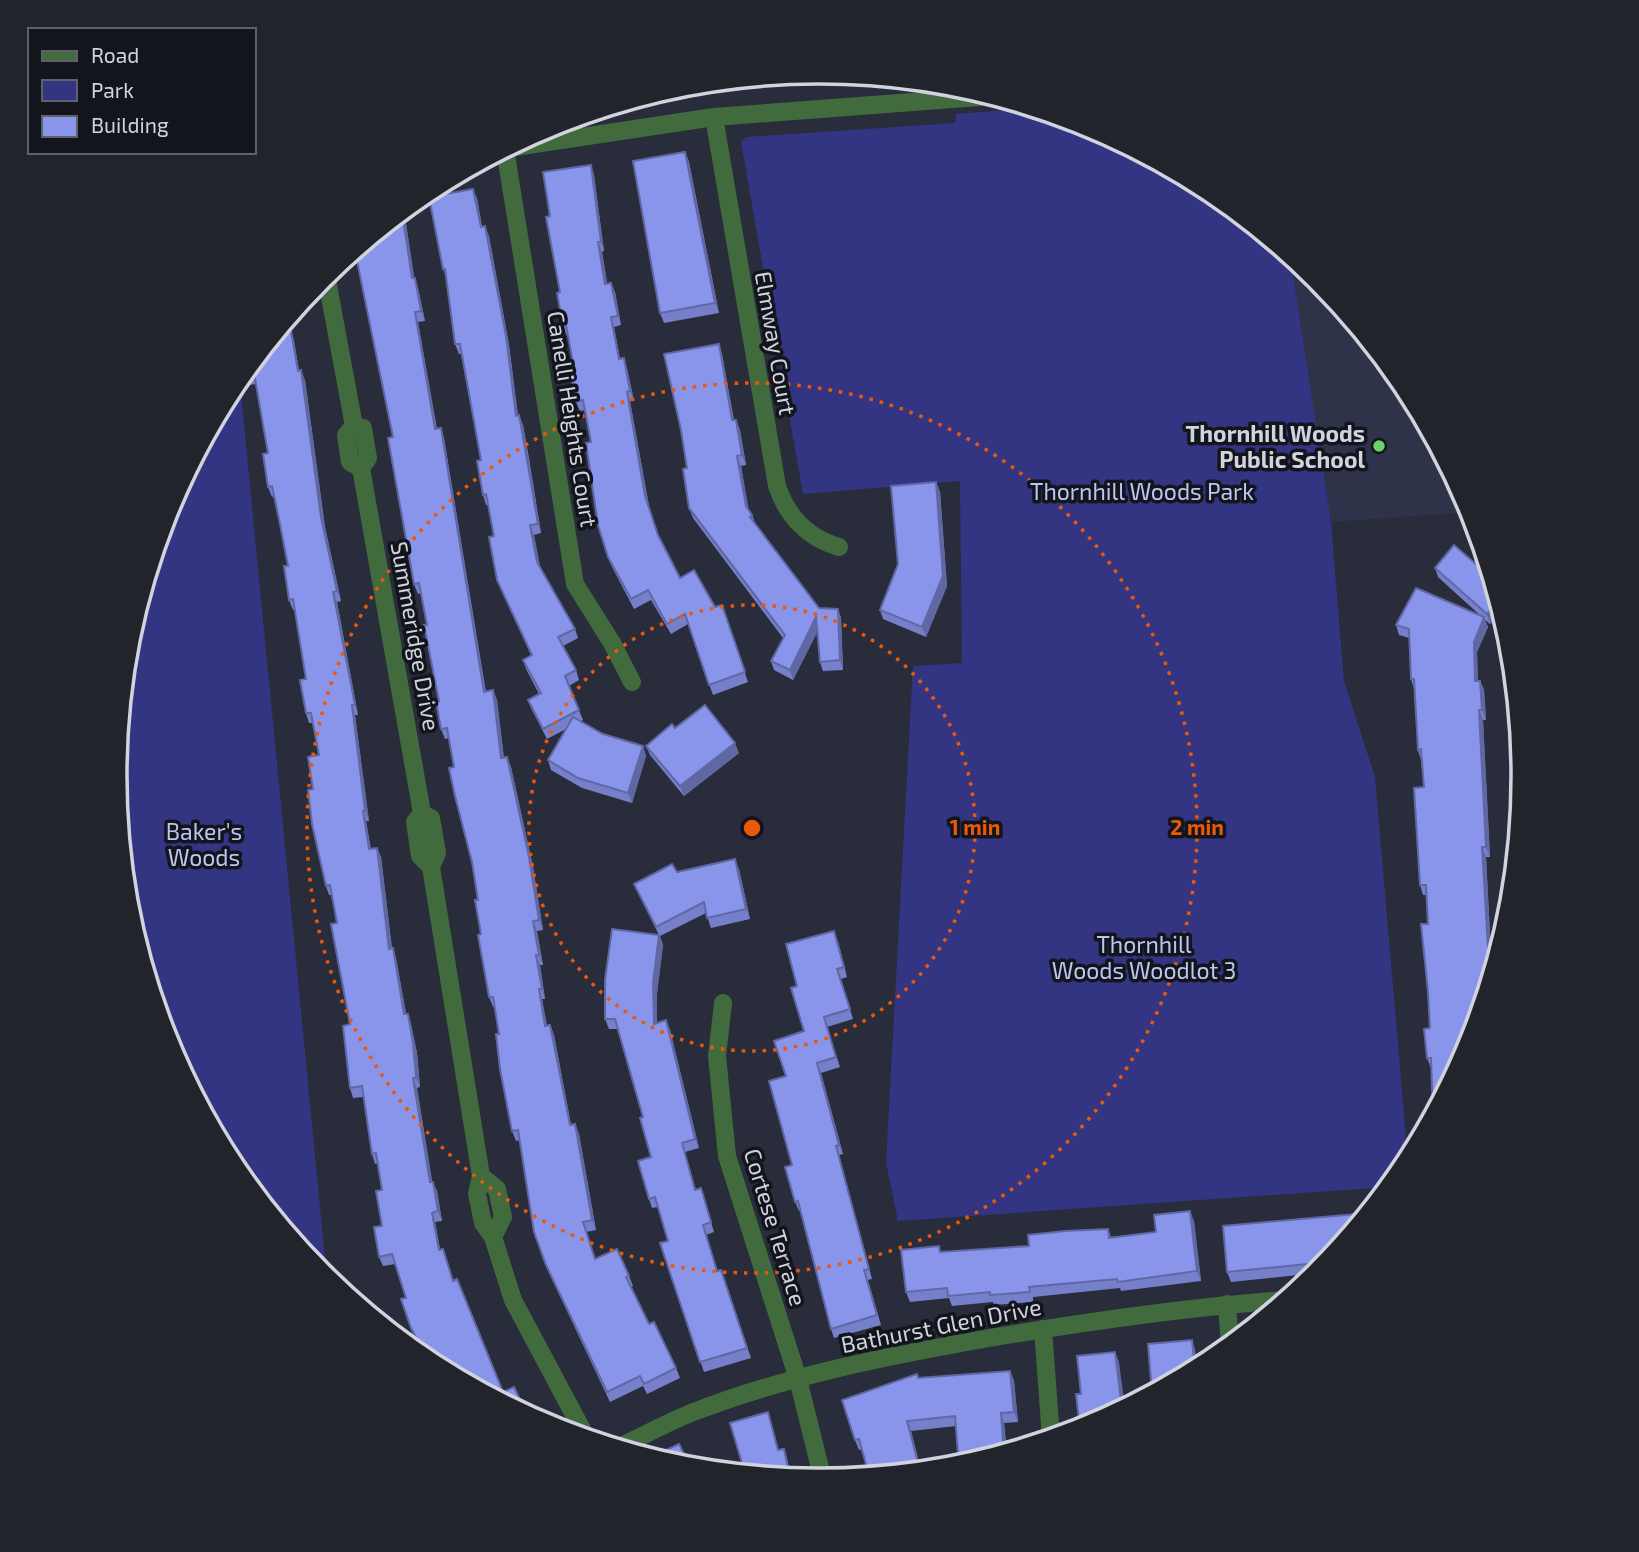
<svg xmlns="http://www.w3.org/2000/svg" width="1639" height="1552" font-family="'Exo 2',sans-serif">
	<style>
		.built { fill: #2f3349 }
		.green { fill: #333583 }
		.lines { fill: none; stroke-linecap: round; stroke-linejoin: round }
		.minor { stroke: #416b3d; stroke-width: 18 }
		.tertiary { stroke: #416b3d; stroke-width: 18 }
		.wall { fill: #767fca }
		.shaded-wall { fill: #6068a4 }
		.building { fill: #8994eb; stroke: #6068a4; stroke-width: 2 }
		.ring { fill: none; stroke: #e8590c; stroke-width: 3.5; stroke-dasharray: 3.5 7 }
		.poi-dot { fill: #6bd363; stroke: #13151c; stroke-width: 2.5 }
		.labels { text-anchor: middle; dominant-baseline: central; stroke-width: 7; stroke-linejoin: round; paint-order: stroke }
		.street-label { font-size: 23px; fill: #d1d4de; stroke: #13151c }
		.poi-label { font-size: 23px; font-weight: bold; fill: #d1d4de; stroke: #13151c; text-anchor: end }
		.park-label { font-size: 23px; fill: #bdc5f2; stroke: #13151c }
		.rim { fill: none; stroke: #d1d4de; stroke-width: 3.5 }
		.centre { fill: #e8590c; stroke: #13151c; stroke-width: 3.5 }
		.ring-label { font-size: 21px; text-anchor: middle; font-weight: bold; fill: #e8590c; stroke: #13151c; stroke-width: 7; stroke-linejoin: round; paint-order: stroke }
	</style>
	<rect width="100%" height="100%" fill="#292c3b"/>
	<!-- built -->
	<path class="built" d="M1290,255L1318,278L1405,385L1472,512L1331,522Z"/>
	<!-- green -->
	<g class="green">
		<path d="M1031,108L1089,126L1211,191L1290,255L1331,522L1344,681L1375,777L1408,1161L1389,1187L898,1221L886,1163L913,666L962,663L960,481L803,494L741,142L746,137L955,123L956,114Z"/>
		<path d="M235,383H240L327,1279L234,1167L169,1045L129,913L115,776L129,638L169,506Z"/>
	</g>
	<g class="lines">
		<!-- minor -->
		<g class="minor">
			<path d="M714,117L777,486C787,516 808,538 839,547"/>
			<path d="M505,149L575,584L612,643L632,682"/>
			<path d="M1522,758V790"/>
			<path d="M723,1003L717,1056L727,1156L798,1379L823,1480"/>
			<path d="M1227,1304L1230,1346"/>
			<path d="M1043,1329L1051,1438"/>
			<path d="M619,1447C643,1436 666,1423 691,1413C788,1375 893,1355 995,1337C1092,1321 1189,1307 1286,1300"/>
		</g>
		<!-- tertiary -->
		<g class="tertiary">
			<path d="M508,148L714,117L992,96"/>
			<path d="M326,275L354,426"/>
			<path d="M354,426L363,428L368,458L361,468L422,813L431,818L437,853L431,867L481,1176"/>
			<path d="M354,426L346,435L350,462L361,468"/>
			<path d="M422,813L415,822L420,856L431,867"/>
			<path d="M493,1237L503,1217L497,1189L481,1176L477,1194L483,1223L493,1237L513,1300L586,1437"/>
		</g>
	</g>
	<!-- wall -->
	<g class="wall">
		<path d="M685,152L689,162L719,313L664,323L660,313Z"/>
		<path d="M594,175L604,251L602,252L607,283L615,292L621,325L614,327L620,359L627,368L634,401H630L649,506L659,538L680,578L715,607L722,605L748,682L713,695L688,624L671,634L651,600L634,609L612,567L598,525L591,442L585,410L580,411L576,402L574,368L568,336H567L563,326L560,292L550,216Z"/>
		<path d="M477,198L482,227L489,236L509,345L518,415L523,425L529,458L541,533L534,535L540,567L575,629L578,638L563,646L576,670L579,680L569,686L583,720L581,721L603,734L643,746L646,756L632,803L582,788L551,770L548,760L566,729L547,739L532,710L528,700L539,694L526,669L523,660L531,655L497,580L494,536L488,505H486L483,495L481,460L461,354H459L455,344L447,279L443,269Z"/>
		<path d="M404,210L414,278L418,288L425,321L418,322L437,429L441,428L444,438L486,692L493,690L497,700L504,758L507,757L511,767L533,867L543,930L537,931L543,965H540L545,999H542L547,1026L550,1025L554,1035L571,1125L575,1124L579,1134L596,1230L586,1232L595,1259L629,1276L633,1286L631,1287L649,1324L676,1368L680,1378L647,1394L643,1386L610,1402L550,1275L534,1232L520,1140L516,1141L512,1131L495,1007H493L489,997L481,934L478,900L472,862L449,738L445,739L441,729L439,701L421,593L418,594L414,584L393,437L361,246Z"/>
		<path d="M285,322L287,332L291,331L294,341L299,371L305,380L325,527L341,601L337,602L358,715H355L369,821H366L371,849L377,848L381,857L392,948L396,958L406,1014H408L411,1024L417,1053L420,1087L417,1088L432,1182L437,1191L442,1221L435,1222L440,1249L503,1392L527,1414L426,1360L415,1338L401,1299L406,1298L395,1264L383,1266L379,1257L382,1226V1190L378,1163L375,1164L372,1154L363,1097L353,1098L350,1088V1024L337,923L332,895H329L326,886L313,789L319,755L313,723H309L306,713V679L295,609L293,610L289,600L288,566L280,524L274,496L272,497L268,487V453L256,384L249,385L245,371Z"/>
		<path d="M722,354L734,420H736L740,430L746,465L741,466L748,509L752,515L756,525L819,608L838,609L841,618L843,670L823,671L820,662L817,632L793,680L774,670L771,661L783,638L693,518L689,508L687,468L681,430Z"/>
		<path d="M936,482L940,492L947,586L926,637L883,619L880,610Z"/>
		<path d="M1435,568L1492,578L1502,611L1490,624L1484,619L1488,627L1477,652L1478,681H1480L1484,690L1486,720H1483L1490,857H1486L1492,972L1470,1046L1431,1068L1427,1058L1430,1028L1428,924L1426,895H1423L1420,885L1424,787L1421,760L1418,750L1414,689L1411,679L1409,638L1399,635L1396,625L1482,617L1438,577Z"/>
		<path d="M675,728L739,753L684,796L650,755L646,746Z"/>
		<path d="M739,869L750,919L711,928L706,913L660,936L663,945L657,993V1023L666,1020L670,1030L699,1148L685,1152L696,1190L701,1188L714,1232L706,1235L717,1271L721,1270L751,1358L704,1372L660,1243L668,1241L658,1207L652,1208L649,1199L651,1157L643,1117L618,1029H609L605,1019L659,935L638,893L634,884L677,872Z"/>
		<path d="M838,941L847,977L841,979L853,1019L827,1027L840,1067L821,1073L843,1154L839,1155L872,1279L868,1280L881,1325L834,1338L831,1329L800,1211H799L795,1202L786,1076Z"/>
		<path d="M1368,1213L1318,1273L1231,1282L1227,1272Z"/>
		<path d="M1194,1221L1201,1281L1121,1291L1120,1288L1033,1297V1302L994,1305L993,1302L952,1306L949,1298L910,1302L906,1292L941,1252L1029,1246L1108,1229L1111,1237L1156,1232Z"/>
		<path d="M1010,1371L1014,1381L1018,1422L1004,1423L1007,1452L959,1466L956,1426L911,1431L921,1470L869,1475L862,1449L859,1450L855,1440L918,1378Z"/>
	</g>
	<!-- shaded-wall -->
	<g class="shaded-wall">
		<path d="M685,152L689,162L719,313L715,303Z"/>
		<path d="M591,165L594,175L604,251L601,242Z"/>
		<path d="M473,189L477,198L484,237L481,227Z"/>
		<path d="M404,210L416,288L412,278L402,212Z"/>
		<path d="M485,226L489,236L509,345L519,425L516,416Z"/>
		<path d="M598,242L602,252L609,294L605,284Z"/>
		<path d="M415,278L418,288L425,321L421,311Z"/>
		<path d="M611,283L615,292L621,325L618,316Z"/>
		<path d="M415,312L418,322L438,439L435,429Z"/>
		<path d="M611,317L614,327L622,369L619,359Z"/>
		<path d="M291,331L294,341L301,381L298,371Z"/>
		<path d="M719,344L722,354L735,430L732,420Z"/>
		<path d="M624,358L627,368L634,401L630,391Z"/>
		<path d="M301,370L305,380L325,527L341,601L337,591L321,517Z"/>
		<path d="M627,392L630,401L649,506L645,496Z"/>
		<path d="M519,415L523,425L541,533L538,524Z"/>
		<path d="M736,420L740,430L746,465L742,455Z"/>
		<path d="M441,428L444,438L487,702L484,692Z"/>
		<path d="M737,456L741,466L750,516L746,506Z"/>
		<path d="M936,482L940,492L947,586L926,637L922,627Z"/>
		<path d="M530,525L534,535L541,572L537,562Z"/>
		<path d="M333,592L337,602L358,715L355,705Z"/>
		<path d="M1499,600L1502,611L1490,624L1487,614Z"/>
		<path d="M838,609L841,618L843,670L840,660Z"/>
		<path d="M816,617L820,627L793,680L790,670Z"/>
		<path d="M1484,617L1488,627L1477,652L1478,691L1475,681L1474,642Z"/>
		<path d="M1480,681L1484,690L1486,720L1482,710Z"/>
		<path d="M493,690L497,700L505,768L501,758Z"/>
		<path d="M352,705L355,715L369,821L365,811Z"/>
		<path d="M1479,710L1483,720L1490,857L1486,847Z"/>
		<path d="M735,743L739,753L684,796L680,786Z"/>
		<path d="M643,746L646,756L632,803L628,793Z"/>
		<path d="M507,757L511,767L533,867L543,930L539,920Z"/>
		<path d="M363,811L366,821L372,859L369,849Z"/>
		<path d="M1482,847L1486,857L1492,972L1490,981Z"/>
		<path d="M377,848L381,857L393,958L389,949Z"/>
		<path d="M735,859L739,869L750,919L746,909Z"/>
		<path d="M533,921L537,931L543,965L539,955Z"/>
		<path d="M659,935L663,945L657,993V1033L654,1024L653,983Z"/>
		<path d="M393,948L396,958L408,1024L404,1014Z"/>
		<path d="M536,955L540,965L545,999L542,989Z"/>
		<path d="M539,989L542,999L549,1036L545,1026Z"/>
		<path d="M408,1014L411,1024L417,1053L420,1087L416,1078Z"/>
		<path d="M666,1020L670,1030L699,1148L695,1139Z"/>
		<path d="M550,1025L554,1035L573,1135L570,1125Z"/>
		<path d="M817,1063L821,1073L843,1154L839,1145Z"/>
		<path d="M413,1078L417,1088L434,1192L430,1182Z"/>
		<path d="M575,1124L579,1134L596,1230L592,1220Z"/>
		<path d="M836,1146L839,1155L872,1279L869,1269Z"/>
		<path d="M433,1182L437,1191L442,1221L438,1211Z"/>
		<path d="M1190,1211L1194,1221L1201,1281L1197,1271Z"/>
		<path d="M432,1213L435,1222L442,1260L439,1250Z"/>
		<path d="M1192,1340L1195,1349L1198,1369L1195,1370Z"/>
		<path d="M1115,1352L1119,1362L1125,1408L1122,1409Z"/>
		<path d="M1010,1371L1014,1381L1018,1422L1014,1412Z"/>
		<path d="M1001,1413L1004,1423L1007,1452H1004Z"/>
		<path d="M907,1421L911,1431L921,1470H920Z"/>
		<path d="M784,1449L787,1458L791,1477H790Z"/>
	</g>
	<!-- building -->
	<g class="building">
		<path d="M685,152L715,303L660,313L633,161Z"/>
		<path d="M591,165L601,242H598L605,284L611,283L618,316L611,317L619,359L624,358L630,391L627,392L645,496L658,535L680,578L694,570L715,607L722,605L745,672L709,685L685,614L667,624L648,590L631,599L608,557L598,525L586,443L591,442L583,400L576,402L570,369L574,368L566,325L563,326L557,293L560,292L546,217L550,216L543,172Z"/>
		<path d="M473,189L481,227L485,226L506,336L516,416L519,415L525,448L538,524L530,525L537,562L575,629L558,637L576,670L565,676L579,710L543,729L528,700L541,693L523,660L532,655L497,580L489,537L494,536L486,494L483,495L477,461L481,460L460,344H455L445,269H443L429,197Z"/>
		<path d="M402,212L412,278H415L421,311L415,312L435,429L441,428L484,692L493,690L501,758L507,757L529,857L539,920L533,921L539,955H536L542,989H539L545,1026L550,1025L570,1125L575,1124L592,1220L583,1222L595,1259L617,1249L629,1276L626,1277L649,1324L654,1322L676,1368L644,1384L640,1376L607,1392L546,1265L534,1232L518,1130L512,1131L500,1069L496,1034H499L493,997H489L478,935L481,934L475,900H478L472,862L455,796L449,768L454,767L447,728L441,729L436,701H439L424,625H427L419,583L414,584L388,438L393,437L355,251L361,248V246Z"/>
		<path d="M284,324L286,332L291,331L298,371L301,370L321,517L337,591L333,592L355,705H352L365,811H363L369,849L377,848L389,949L393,948L404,1014H408L413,1043L416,1078H413L430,1182H433L438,1211L432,1213L439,1250L443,1249L453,1281L457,1279L503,1392L514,1387L527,1414L439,1367L435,1358L428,1361L411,1328L401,1299L406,1298L392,1254L379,1257L374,1227L382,1226L376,1191L382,1190L376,1153L372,1154L362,1086L350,1088L343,1026L350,1024L331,924L337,923L330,885L326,886L312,824L308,790L313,789L308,757L319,755L311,713H306L300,680L306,679L293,599L289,600L284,566H288L280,524L272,486L268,487L263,454L268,453L254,373L246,375L245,371Z"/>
		<path d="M719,344L732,420H736L742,455L737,456L746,506L752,515L750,517L819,608L838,609L840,660L820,662L816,617L790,670L771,661L785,635L689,508L683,469L687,468L681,430L664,354Z"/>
		<path d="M936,482L943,576L922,627L880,610L898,564L891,486Z"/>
		<path d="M1454,545L1492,578L1499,600L1487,614L1435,568Z"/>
		<path d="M1416,588L1484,617L1474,642L1475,681H1480L1482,710H1479L1486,847H1482L1490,981L1489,983H1486L1487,990L1470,1046L1433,1115L1431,1058H1427L1424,1029L1430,1028L1428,992L1421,924H1428L1426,885H1420L1414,788L1424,787L1421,749L1418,750L1414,679H1411L1409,629L1396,625Z"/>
		<path d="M705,705L735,743L680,786L646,746L672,724L675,728Z"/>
		<path d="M573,717L603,734L643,746L628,793L578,778L548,760Z"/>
		<path d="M735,859L746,909L707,918L704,902L656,927L634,884L672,864L677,872Z"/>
		<path d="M612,929L659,935L653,983L654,1024L666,1020L695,1139L682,1143L695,1190L701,1188L711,1222L703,1225L717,1271L721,1270L747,1348L700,1362L660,1243L668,1241L655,1197L649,1199L638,1161L651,1157L640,1118L643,1117L615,1019H605V980Z"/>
		<path d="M834,931L844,967L837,969L850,1009L824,1017L836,1057L817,1063L839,1145L836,1146L869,1269L864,1270L877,1315L831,1329L798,1201L795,1202L785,1167L792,1165L769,1081L786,1076L774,1041L804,1031L791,988L797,986L786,944Z"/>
		<path d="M1190,1211L1197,1271L1118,1282L1117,1279L1029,1287L1030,1292L990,1295V1292L948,1296L947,1288L906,1292L901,1250L939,1246L940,1252L1029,1246L1028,1235L1065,1231L1108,1229L1109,1238L1156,1232L1154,1215Z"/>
		<path d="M1368,1213L1327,1262L1227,1272L1223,1226Z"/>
		<path d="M1192,1340L1195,1370L1152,1393L1148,1344Z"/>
		<path d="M1115,1352L1122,1409L1089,1427L1080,1429L1076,1394H1081L1077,1356Z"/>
		<path d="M1010,1371L1014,1412L1001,1413L1004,1452L959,1466L955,1416L907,1421L920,1470L869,1475L859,1439L855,1440L842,1400L917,1374L918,1378Z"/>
		<path d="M768,1412L778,1450L784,1449L790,1477L745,1473L730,1423Z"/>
		<path d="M679,1444L691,1468L682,1467L651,1457Z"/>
	</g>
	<!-- distance rings -->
	<g class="ring">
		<circle cx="752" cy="828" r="223"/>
		<circle cx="752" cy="828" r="445"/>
	</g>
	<!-- markers -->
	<circle class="poi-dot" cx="1379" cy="446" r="7"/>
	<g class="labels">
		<!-- street labels -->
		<g class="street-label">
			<text transform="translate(776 343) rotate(80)">Elmway Court</text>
			<text transform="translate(573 419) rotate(81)">Canelli Heights Court</text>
			<text transform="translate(416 636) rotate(80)">Summeridge Drive</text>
			<text transform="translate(776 1227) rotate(73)">Cortese Terrace</text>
			<text transform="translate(941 1325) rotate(-11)">Bathurst Glen Drive</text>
		</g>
		<!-- poi labels -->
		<g class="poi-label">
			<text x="1365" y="433">Thornhill Woods<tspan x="1365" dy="26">Public School</tspan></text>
		</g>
		<!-- park labels -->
		<g class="park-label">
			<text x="1142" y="491">Thornhill Woods Park</text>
			<text x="204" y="831">Baker's<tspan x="204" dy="26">Woods</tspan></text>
			<text x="1144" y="944">Thornhill<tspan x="1144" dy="26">Woods Woodlot 3</tspan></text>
		</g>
	</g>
	<!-- crop -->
	<path d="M0 0H1639V1552H0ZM127 776a692 692 0 1 1 1384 0a692 692 0 1 1-1384 0Z" fill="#22242c" fill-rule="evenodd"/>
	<path class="rim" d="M127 776a692 692 0 1 1 1384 0a692 692 0 1 1-1384 0Z"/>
	<circle cx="752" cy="828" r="10" class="centre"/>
	<g class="ring-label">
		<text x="975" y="835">1 min</text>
		<text x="1197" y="835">2 min</text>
	</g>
	<!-- legend -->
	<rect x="28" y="28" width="228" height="126" fill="#13151c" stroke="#5f616a" stroke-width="2"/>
	<rect x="42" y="51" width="35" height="10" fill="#416b3d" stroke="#5f616a" stroke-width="2"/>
	<text x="91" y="63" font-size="21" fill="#d1d4de">Road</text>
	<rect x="42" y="80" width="35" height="21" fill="#333583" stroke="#5f616a" stroke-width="2"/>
	<text x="91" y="98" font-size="21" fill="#d1d4de">Park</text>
	<rect x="42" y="116" width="35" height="21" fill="#8994eb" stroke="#5f616a" stroke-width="2"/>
	<text x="91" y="133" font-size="21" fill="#d1d4de">Building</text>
</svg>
